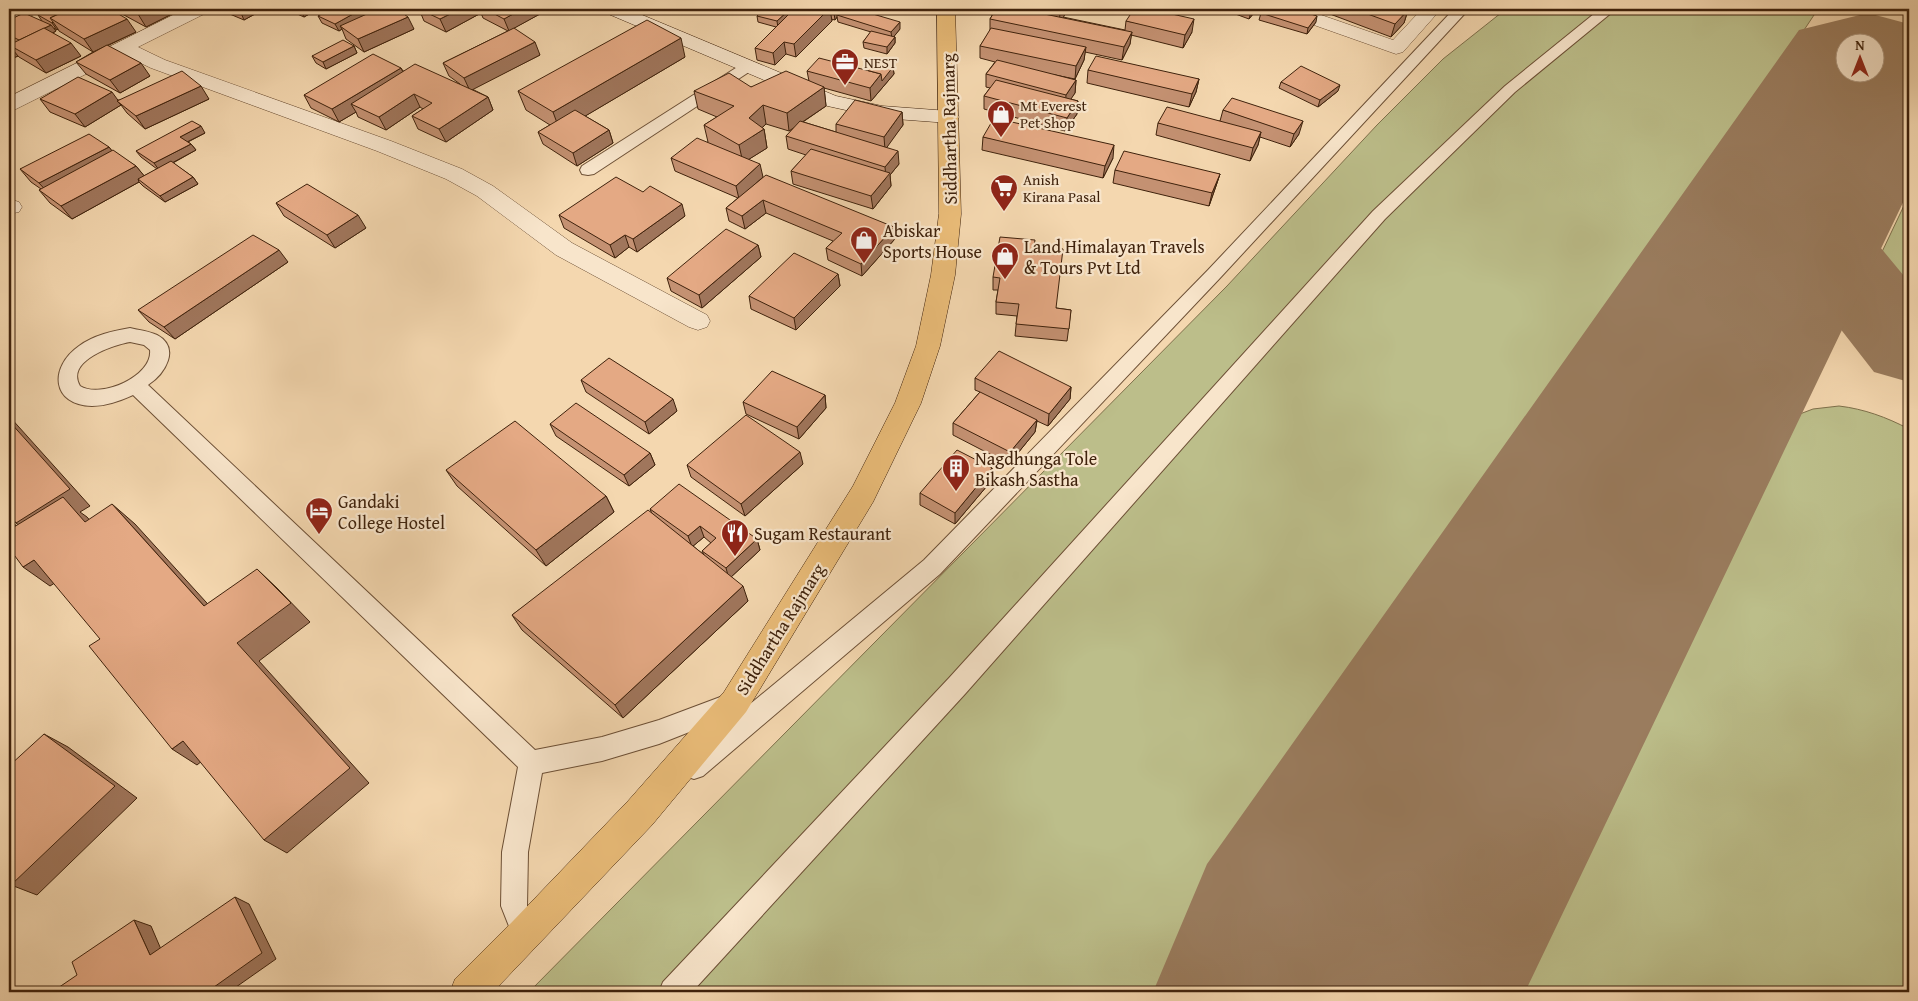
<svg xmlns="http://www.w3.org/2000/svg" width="1918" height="1001" font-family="'Gentium Book Plus',serif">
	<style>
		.green { fill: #bcbe8a; stroke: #7e704b }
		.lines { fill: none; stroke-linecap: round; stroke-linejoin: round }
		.taxiway { fill: #9a7c5e; fill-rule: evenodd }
		.runway { fill: #9a7c5e; fill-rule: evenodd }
		.service-casing { stroke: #6c4f35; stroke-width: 2 }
		.minor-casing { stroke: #6c4f35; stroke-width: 1 }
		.secondary-casing { stroke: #3f220c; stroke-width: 1 }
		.trunk-casing { stroke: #3f220c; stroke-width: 1 }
		.service { fill: #f8e5cb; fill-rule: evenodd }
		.minor { fill: #f8e5cb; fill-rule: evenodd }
		.secondary { fill: #f8e5cb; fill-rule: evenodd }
		.trunk { fill: #eabc78; fill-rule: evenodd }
		.wall { fill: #c49172; stroke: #3f220c; fill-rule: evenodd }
		.shaded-wall { fill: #a0765c; stroke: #3f220c }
		.building { fill: #e4a984; stroke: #3f220c }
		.labels { text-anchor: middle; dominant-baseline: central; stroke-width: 4.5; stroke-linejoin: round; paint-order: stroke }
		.far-poi-label { font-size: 15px; fill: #3f220c; stroke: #f8e5cb; text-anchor: start }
		.street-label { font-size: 18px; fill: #3f220c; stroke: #f8e5cb }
		.poi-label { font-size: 18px; fill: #3f220c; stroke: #f8e5cb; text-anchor: start }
	</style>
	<rect width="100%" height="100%" fill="#f4d7af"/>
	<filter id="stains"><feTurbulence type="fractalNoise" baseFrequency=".004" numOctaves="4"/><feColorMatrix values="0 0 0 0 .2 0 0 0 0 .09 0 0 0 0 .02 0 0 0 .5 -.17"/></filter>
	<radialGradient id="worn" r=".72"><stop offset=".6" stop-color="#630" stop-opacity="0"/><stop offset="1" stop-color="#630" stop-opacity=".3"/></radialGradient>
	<!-- green -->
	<g class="green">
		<path d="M1506,9H1818L1165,992H529L1227,286L1377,125L1443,59Z"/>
		<path d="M1909,195V286L1881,254Z"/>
		<path d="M1839,406C1864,409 1886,417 1909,429V992H1499L1784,420L1813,409Z"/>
	</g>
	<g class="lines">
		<!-- taxiway -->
		<path class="taxiway" d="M1805,153L1836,161L1848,181L1850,204L1856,218L1909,282V382L1874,372L1818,300L1777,237L1767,219L1762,201V181L1774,161Z"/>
		<!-- runway -->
		<path class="runway" d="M1868,13L1909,24V190L1525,992H1153L1207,864L1799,30ZM1846,42H1876V72H1846Z"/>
		<!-- service casing -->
		<g class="service-casing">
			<g id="service">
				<path d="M1454,9H1469L1220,278L940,574L703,776L694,779L685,776L681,767L685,758L924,560L1208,270Z"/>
				<path d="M1600,9H1616L1515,92L1385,219L965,694L692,992H659L663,982L949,678L1373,211L1505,86Z"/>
				<path d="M747,62L752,64L755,67L752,70L594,174L588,175L582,174L580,170L582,166L742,64Z"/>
				<path d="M130,328C138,330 149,331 157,335C181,348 165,374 148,385L535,750L602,737L659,720L731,693L740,696L743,704L740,712L659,744L602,761L542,773L528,852L527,906L540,934L536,944L526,948L516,944L501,906L502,852L518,767L133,395C120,401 106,406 92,406C51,405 49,367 79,346C94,335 113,331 130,328ZM130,342L144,345L150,350C153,376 101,399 80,386C65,361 113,345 130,342Z"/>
			</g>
		</g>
		<!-- minor casing -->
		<g class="minor-casing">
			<g id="minor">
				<path d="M16,9H39L37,13L9,25V12Z"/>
				<path d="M185,9H208L206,13L138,47L165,60L391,141L462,169L493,186L572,243L707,315L710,321L707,327L698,330L689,327L556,255L477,196L446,179L377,151L151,68L124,55L16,109L9,111V97Z"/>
				<path d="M1278,9H1304L1393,40L1422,9H1441L1403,52L1396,54L1280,13Z"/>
				<path d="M9,199L19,202L22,207L19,212L9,214Z"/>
			</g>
		</g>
		<!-- secondary casing -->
		<g class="secondary-casing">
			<path id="secondary" d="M604,9H628L836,96L882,106L949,111L956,113L959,117L956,121L949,123L882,118L823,105L606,13Z"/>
		</g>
		<!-- trunk casing -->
		<g class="trunk-casing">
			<path id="trunk" d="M937,9H955L961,214L955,275L940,346L921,403L873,502L746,712L652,825L493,992H450L455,979L513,921L628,801L724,692L853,486L895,403L916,346L931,275L939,214Z"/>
		</g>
		<!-- service -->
		<use href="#service" class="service"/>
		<!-- minor -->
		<use href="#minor" class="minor"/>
		<!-- secondary -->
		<use href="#secondary" class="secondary"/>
		<!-- trunk -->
		<use href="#trunk" class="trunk"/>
	</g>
	<!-- wall -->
	<g class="wall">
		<path d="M113,9H174L176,12L146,27Z"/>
		<path d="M223,9H264L244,20L225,12Z"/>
		<path d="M286,9H318L304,17Z"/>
		<path d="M419,9H549L514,28L540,55L472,89L488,97L493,110L446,142L418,129L412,116L423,109L420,107L386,130L358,117L356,112L339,122L311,108L304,95L401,68L403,71L460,84L449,76L443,63L508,31L483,18L481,13L446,32L424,21Z"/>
		<path d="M856,9L900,29L894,36L895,37V43L887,54L864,48L863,42L871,32L838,22L837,17L835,20L831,19L832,21L796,57L786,54L775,65L757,60L755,48L776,27L758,22L757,16Z"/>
		<path d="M986,9H1068L1063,17L1125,30L1126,21L1192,32L1183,48L1131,35L1130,44L1122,60L1085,52L1084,60L1075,79L1055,75L1076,80L1075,93L1070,99L1078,101L1077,114L1065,131L984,109V96L990,88L986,87V74L995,62L980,58V46L990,31V19L994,12L986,11Z"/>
		<path d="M1102,9H1115L1114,11Z"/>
		<path d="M1230,9H1257L1249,19L1230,12Z"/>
		<path d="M1322,9H1404L1408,10L1404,23L1391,37L1322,11Z"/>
		<path d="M374,11L414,29L364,52L346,39L342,29L339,31L322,23L318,16Z"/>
		<path d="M62,12L136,32L107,46L150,76L120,93L86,74L76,62L93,52L59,31L58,29L57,30L54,28L56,31L53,33L81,56L46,73L19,57L18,56L9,60V40L12,43L14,42L9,39V20L42,21L38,15Z"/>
		<path d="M1261,13L1316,22L1307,34L1259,20Z"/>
		<path d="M354,46L357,53L326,69L316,63L312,56Z"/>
		<path d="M685,57L585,116L609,130L613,143L577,166L543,144L538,132L550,125L526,110L518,91Z"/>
		<path d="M893,67L894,74L871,101L824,88L826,106L803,122L836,132V124L902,112L903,125L886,147L899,164L890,175L891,186L873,209L793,184L791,171L806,155L788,149L786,136L794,128L789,131L766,124L762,128L764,129L767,148L749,159L763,177L752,187L894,227V240L862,276L828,260L826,248L833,241L766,213L745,229L729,221L726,208L738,198L675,171L671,158L708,142L704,125L717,117L698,109L694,91L751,87L809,81L807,71L866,70Z"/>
		<path d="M1088,70L1199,79L1196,92L1189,107L1087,83Z"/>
		<path d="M1281,82L1338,91L1318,107L1279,88Z"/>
		<path d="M40,99L118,100L209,99L145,129L127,113L121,105L85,127L50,112Z"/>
		<path d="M1223,110L1299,134L1290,147L1260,137L1258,145L1250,161L1156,135L1158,123L1220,121Z"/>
		<path d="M205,133L188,142L191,144L196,150L173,163L193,177L198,184L165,202L143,186L139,182L72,219L50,203L39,190L41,189L31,182L20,169L109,147L112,151L136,166L144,176L157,169L141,157L136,151Z"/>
		<path d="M983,137L1113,158L1103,178L982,150Z"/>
		<path d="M1115,170L1220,174L1216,186L1209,206L1113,183Z"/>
		<path d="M276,203L366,228L335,248L284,216Z"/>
		<path d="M559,215L685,216L637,252L629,247L615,258L564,228Z"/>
		<path d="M758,245L761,257L702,308L671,291L667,278Z"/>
		<path d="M1034,246L1056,308L1071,310L1067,341L1015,336L1017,316L996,314V302L998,290H993V277Z"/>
		<path d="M288,262L175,339L149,322L138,310Z"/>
		<path d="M838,274L840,286L796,330L751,309L749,296Z"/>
		<path d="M975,378L1071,387L1070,399L1048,426L1037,421L1035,432L1009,464L953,435V423L980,392L975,390Z"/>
		<path d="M581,380L677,411L649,434L586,392Z"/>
		<path d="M825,395L826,408L799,439L746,414L743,402Z"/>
		<path d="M550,424L650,453L655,465L629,486L556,436Z"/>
		<path d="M803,464L745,516L691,477L687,465Z"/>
		<path d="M992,468V480L955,524L920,505V493Z"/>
		<path d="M446,470L606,496L614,512L546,566L457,486Z"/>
		<path d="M650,509L757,539L760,550L731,577L748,601L623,718L522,630L512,615L652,514ZM704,537L711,543L702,551L704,555L693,546Z"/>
	</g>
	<!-- shaded-wall -->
	<g class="shaded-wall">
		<path d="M149,9H174L176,12L146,27L138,14Z"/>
		<path d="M249,9H264L244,20L241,13Z"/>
		<path d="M300,9H318L304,17Z"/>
		<path d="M362,9H377L343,28L340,26L342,29L339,31L335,24Z"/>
		<path d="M460,9H480L481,13L446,32L440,19Z"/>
		<path d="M522,9H549L509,31L504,19Z"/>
		<path d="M790,9H795L778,28L777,21Z"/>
		<path d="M829,9H830L832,21L796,57L794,44Z"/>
		<path d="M838,9H843L837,15V17L835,20L834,13Z"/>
		<path d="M1062,9H1068L1059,25L1060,12Z"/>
		<path d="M1253,9H1257L1249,19L1251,12Z"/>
		<path d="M1408,10L1404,23L1391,37L1395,24Z"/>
		<path d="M1317,16L1316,22L1307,34L1308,28Z"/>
		<path d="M408,17L414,29L364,52L358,39Z"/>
		<path d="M127,19L136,32L93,52L84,39Z"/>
		<path d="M1194,19L1192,32L1183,48L1185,35Z"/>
		<path d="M53,22L58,29L57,30L52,23Z"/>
		<path d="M900,22V29L892,39L891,32Z"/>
		<path d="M51,25L56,31L26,47L21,40Z"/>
		<path d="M1132,32L1130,44L1122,60L1124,47Z"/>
		<path d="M895,37V43L887,54V47Z"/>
		<path d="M681,38L685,57L560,131L553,112Z"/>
		<path d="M535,42L540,55L470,91L464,78Z"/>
		<path d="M784,42L786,54L775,65L773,53Z"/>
		<path d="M71,43L81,56L46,73L36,60Z"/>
		<path d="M9,45L18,56L9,60Z"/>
		<path d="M354,46L357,53L326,69L323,62Z"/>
		<path d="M1086,47L1084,60L1075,79L1076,66Z"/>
		<path d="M141,63L150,76L120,93L110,80Z"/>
		<path d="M893,67L894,74L871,101L870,88L881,74Z"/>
		<path d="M401,68L407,81L351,104L356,112L339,122L332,109Z"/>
		<path d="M1199,79L1196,92L1189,107L1192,94Z"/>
		<path d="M1076,80L1075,93L1065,108L1066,95Z"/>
		<path d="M1340,85L1338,91L1318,107L1320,100Z"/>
		<path d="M201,86L209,99L145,129L136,116Z"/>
		<path d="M824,87L826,106L789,131L787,113Z"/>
		<path d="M112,92L120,103L117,101L121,105L85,127L75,114Z"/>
		<path d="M414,94L420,107L386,130L379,117Z"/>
		<path d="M488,97L493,110L446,142L439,129Z"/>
		<path d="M1078,101L1077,114L1065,131L1067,118Z"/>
		<path d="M763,105L766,124L753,136L764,129L767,148L743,163L739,145L749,118Z"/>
		<path d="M902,112L903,125L885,150L884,137Z"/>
		<path d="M1303,121L1299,134L1290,147L1294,134Z"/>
		<path d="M201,126L205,133L185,143L180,137Z"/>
		<path d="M609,130L613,143L577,166L573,153Z"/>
		<path d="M1261,132L1258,145L1250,161L1253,148Z"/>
		<path d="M191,144L196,150L159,170L154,163Z"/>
		<path d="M1114,145L1113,158L1103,178L1105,166Z"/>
		<path d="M109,147L119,160L51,196L39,183Z"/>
		<path d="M898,151L899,164L890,175L891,186L873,209L871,196L886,178L885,167Z"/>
		<path d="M760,164L763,177L739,199L736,186Z"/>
		<path d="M136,166L146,178L138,179L139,182L72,219L61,206Z"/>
		<path d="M1220,174L1216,186L1209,206L1212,193Z"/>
		<path d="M193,177L198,184L165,202L160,196Z"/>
		<path d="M763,200L766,213L745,229L742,216Z"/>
		<path d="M682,204L685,216L637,252L633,239Z"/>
		<path d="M358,215L366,228L335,248L327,235Z"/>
		<path d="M894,227V240L862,276L861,264Z"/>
		<path d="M625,235L629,247L615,258L610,245Z"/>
		<path d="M758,245L761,257L702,308L699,295Z"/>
		<path d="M279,250L288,262L175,339L164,327Z"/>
		<path d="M838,274L840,286L796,330L794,318Z"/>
		<path d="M1071,387L1070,399L1048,426L1049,414Z"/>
		<path d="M825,395L826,408L799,439L797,427Z"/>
		<path d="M673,399L677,411L649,434L645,422Z"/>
		<path d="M9,416L90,506L80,512L87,517L109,542L37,539L16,523Z"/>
		<path d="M1037,420L1035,432L1009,464L1010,452Z"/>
		<path d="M800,452L803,464L745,516L741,504Z"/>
		<path d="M650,453L655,465L629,486L624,475Z"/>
		<path d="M992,468V480L955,524V513Z"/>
		<path d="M606,496L614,512L546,566L536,550Z"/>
		<path d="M112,504L135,524L226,624L204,606Z"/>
		<path d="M9,517L30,543L9,557Z"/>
		<path d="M700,526L704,537L692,547L688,536Z"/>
		<path d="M757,539L760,550L729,579L726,568Z"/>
		<path d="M34,560L61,579L50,586L23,567Z"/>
		<path d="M257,569L277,588L310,622L259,661L369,783L287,853L264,840L237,643Z"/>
		<path d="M743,586L748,601L623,718L615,705Z"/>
		<path d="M44,734L68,747L137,798L37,895L11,885Z"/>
		<path d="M183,741L208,756L197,765L172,749Z"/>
		<path d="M235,897L249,904L276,959L229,992H207Z"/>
		<path d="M134,920L151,926L166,961L150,955Z"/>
	</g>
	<!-- building -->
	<g class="building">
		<path d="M51,9H56L62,12L50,18L53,22L52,23L38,15Z"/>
		<path d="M70,9H110L127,19L84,39L50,18Z"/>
		<path d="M128,9H149L138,14Z"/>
		<path d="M229,9H249L241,13Z"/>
		<path d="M331,9H362L335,24L318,16Z"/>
		<path d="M378,9H397L408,17L358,39L340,26Z"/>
		<path d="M419,9H460L440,19Z"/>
		<path d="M485,9H522L504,19Z"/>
		<path d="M764,9H790L777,21L757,16Z"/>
		<path d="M794,9H829L794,44L784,42L773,53L755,48Z"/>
		<path d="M830,9H838L834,13L831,12Z"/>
		<path d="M843,9H856L900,22L891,32L837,15Z"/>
		<path d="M996,9H1020L1132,32L1124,47L990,19Z"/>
		<path d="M1041,9H1062L1060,12Z"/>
		<path d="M1134,9H1150L1194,19L1185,35L1126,21Z"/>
		<path d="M1240,9H1253L1251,12Z"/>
		<path d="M1264,9H1295L1317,16L1308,28L1261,13Z"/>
		<path d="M1354,9H1404L1408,10L1395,24Z"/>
		<path d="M24,13L51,25L19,40L9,35V20Z"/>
		<path d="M647,20L681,38L553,112L518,91Z"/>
		<path d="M44,28L71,43L36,60L9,45Z"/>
		<path d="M514,28L535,42L464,78L443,63Z"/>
		<path d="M991,28L1086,47L1076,66L980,46Z"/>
		<path d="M871,31L895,37L887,47L863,42Z"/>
		<path d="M343,40L354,46L323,62L312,56Z"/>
		<path d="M107,45L141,63L110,80L76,62Z"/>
		<path d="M373,54L401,68L332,109L304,95Z"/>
		<path d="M1096,56L1199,79L1192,94L1088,70Z"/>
		<path d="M819,58L881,74L870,88L807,71Z"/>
		<path d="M997,60L1076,80L1066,95L986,74Z"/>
		<path d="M874,62L893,67L882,81L881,74L866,70Z"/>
		<path d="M415,64L488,97L439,129L412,116L432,103L414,94L379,117L351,104Z"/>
		<path d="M1301,66L1340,85L1320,100L1281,82Z"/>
		<path d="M182,71L201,86L136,116L117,101Z"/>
		<path d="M786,71L824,87L787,113L763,105L749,118L764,129L739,145L704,125L734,106L694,91L729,73L751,87Z"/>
		<path d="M78,77L112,92L75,114L40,99Z"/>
		<path d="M996,80L1078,101L1067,118L984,96Z"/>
		<path d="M1232,98L1303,121L1294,134L1223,110Z"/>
		<path d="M855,100L902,112L884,137L836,124Z"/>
		<path d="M1167,107L1261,132L1253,148L1158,123Z"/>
		<path d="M575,110L609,130L573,153L538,132Z"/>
		<path d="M994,118L1114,145L1105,166L983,137Z"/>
		<path d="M192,121L201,126L180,137L191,144L154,163L136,151Z"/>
		<path d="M800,121L898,151L885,167L786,136Z"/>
		<path d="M89,134L109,147L39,183L20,169Z"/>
		<path d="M697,138L760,164L736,186L671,158Z"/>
		<path d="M811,149L890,173L871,196L791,171Z"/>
		<path d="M113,150L136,166L61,206L39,190Z"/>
		<path d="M1124,151L1220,174L1212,193L1115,170Z"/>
		<path d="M171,161L193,177L160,196L138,179Z"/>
		<path d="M766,175L894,227L861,264L826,248L842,233L763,200L742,216L726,208Z"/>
		<path d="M616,177L643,192L650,186L682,204L633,239L625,235L610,245L559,215Z"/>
		<path d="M307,184L358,215L327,235L276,203Z"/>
		<path d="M726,229L758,245L699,295L667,278Z"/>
		<path d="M253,235L279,250L164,327L138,310Z"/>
		<path d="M1000,237L1035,240L1034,246L1063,249L1056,308L1071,310L1069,329L1016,324L1019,304L996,302L1000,278L993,277Z"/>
		<path d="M794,253L838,274L794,318L749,296Z"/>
		<path d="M999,351L1071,387L1049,414L975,378Z"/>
		<path d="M609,358L673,399L645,422L581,380Z"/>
		<path d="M772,371L825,395L797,427L743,402Z"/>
		<path d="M980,392L1037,420L1010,452L953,423Z"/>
		<path d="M576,403L650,453L624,475L550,424Z"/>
		<path d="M746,415L800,452L741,504L687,465Z"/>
		<path d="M9,421L70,489L16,523L9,514Z"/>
		<path d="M515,421L606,496L536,550L446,470Z"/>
		<path d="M957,450L992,468L955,513L920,493Z"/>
		<path d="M679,484L757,539L726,568L702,551L716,538L700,526L688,536L650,509Z"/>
		<path d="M63,497L85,522L112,504L204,606L257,569L291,603L237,643L350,768L264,840L183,741L172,749L89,646L100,639L34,560L23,567L9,548V530Z"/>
		<path d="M648,510L743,586L615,705L512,615Z"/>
		<path d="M9,524L12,528L9,530Z"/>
		<path d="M44,734L115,786L11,885L9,883V766Z"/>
		<path d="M235,897L262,953L207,992H52L77,975L72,962L134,920L150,955Z"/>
	</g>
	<!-- icons -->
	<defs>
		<g id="office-pin" transform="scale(1.4375)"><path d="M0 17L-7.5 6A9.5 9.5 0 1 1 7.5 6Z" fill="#8f2418" stroke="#f8e5cb"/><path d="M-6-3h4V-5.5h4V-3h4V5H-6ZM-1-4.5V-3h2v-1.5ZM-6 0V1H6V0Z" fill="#fff"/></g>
		<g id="shop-pin" transform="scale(1.4375)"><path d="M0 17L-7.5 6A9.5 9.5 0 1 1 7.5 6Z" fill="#8f2418" stroke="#f8e5cb"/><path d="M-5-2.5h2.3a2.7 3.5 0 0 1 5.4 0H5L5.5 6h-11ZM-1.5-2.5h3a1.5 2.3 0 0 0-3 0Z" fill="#fff"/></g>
		<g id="supermarket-pin" transform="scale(1.4375)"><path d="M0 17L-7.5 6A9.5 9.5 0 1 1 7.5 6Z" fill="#8f2418" stroke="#f8e5cb"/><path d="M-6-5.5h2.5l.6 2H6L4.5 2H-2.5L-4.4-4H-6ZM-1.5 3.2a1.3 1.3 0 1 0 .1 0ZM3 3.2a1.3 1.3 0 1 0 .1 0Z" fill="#fff"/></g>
		<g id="building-pin" transform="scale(1.4375)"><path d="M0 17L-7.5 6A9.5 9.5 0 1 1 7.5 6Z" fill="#8f2418" stroke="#f8e5cb"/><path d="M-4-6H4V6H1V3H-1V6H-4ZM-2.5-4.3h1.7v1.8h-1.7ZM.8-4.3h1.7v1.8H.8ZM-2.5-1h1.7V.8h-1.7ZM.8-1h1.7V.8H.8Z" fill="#fff"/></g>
		<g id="hotel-pin" transform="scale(1.4375)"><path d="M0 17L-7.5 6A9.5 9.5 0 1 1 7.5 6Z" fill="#8f2418" stroke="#f8e5cb"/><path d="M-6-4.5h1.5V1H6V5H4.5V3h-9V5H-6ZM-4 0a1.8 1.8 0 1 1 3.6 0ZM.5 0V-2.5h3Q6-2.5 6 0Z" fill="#fff"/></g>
		<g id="restaurant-pin" transform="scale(1.4375)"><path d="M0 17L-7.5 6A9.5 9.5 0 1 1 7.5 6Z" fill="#8f2418" stroke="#f8e5cb"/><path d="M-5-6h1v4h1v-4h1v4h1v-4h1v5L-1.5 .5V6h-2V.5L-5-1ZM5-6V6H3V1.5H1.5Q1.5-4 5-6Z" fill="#fff"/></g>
	</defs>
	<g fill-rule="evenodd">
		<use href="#office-pin" x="845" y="62"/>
		<use href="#shop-pin" x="1001" y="114"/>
		<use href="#supermarket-pin" x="1004" y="188"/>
		<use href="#shop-pin" x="864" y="240"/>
		<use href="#shop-pin" x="1005" y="256"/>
		<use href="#building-pin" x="956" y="468"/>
		<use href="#hotel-pin" x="319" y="511"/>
		<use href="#restaurant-pin" x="735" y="533"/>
	</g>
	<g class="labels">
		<!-- far-poi labels -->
		<g class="far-poi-label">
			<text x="864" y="62">NEST</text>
			<text x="1020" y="105">Mt Everest<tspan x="1020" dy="17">Pet Shop</tspan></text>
			<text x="1023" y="179">Anish<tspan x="1023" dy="17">Kirana Pasal</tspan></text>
		</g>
		<!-- street labels -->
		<g class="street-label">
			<text transform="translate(949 129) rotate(-91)">Siddhartha Rajmarg</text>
			<text transform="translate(780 629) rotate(-58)">Siddhartha Rajmarg</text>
		</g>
		<!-- poi labels -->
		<g class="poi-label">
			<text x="883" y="230">Abiskar<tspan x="883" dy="21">Sports House</tspan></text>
			<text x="1024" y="246">Land Himalayan Travels<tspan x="1024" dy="21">&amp; Tours Pvt Ltd</tspan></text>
			<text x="975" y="458">Nagdhunga Tole<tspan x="975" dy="21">Bikash Sastha</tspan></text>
			<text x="338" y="501">Gandaki<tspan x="338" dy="21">College Hostel</tspan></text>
			<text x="754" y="533">Sugam Restaurant</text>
		</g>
	</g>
	<!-- margin -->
	<rect width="1918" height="1001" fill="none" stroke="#f4d7af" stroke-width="30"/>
	<rect x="10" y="10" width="1898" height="981" fill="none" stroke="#3f220c" stroke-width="2.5"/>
	<rect x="15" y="15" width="1888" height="971" fill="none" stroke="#3f220c"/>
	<!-- north arrow -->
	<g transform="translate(1860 58)"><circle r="24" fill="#f8e5cb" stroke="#ae977f"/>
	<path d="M0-4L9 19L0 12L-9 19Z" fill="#8f2418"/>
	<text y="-8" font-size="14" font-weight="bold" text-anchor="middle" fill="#3f220c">N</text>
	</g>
	<rect width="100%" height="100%" filter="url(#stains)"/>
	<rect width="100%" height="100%" fill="url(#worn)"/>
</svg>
